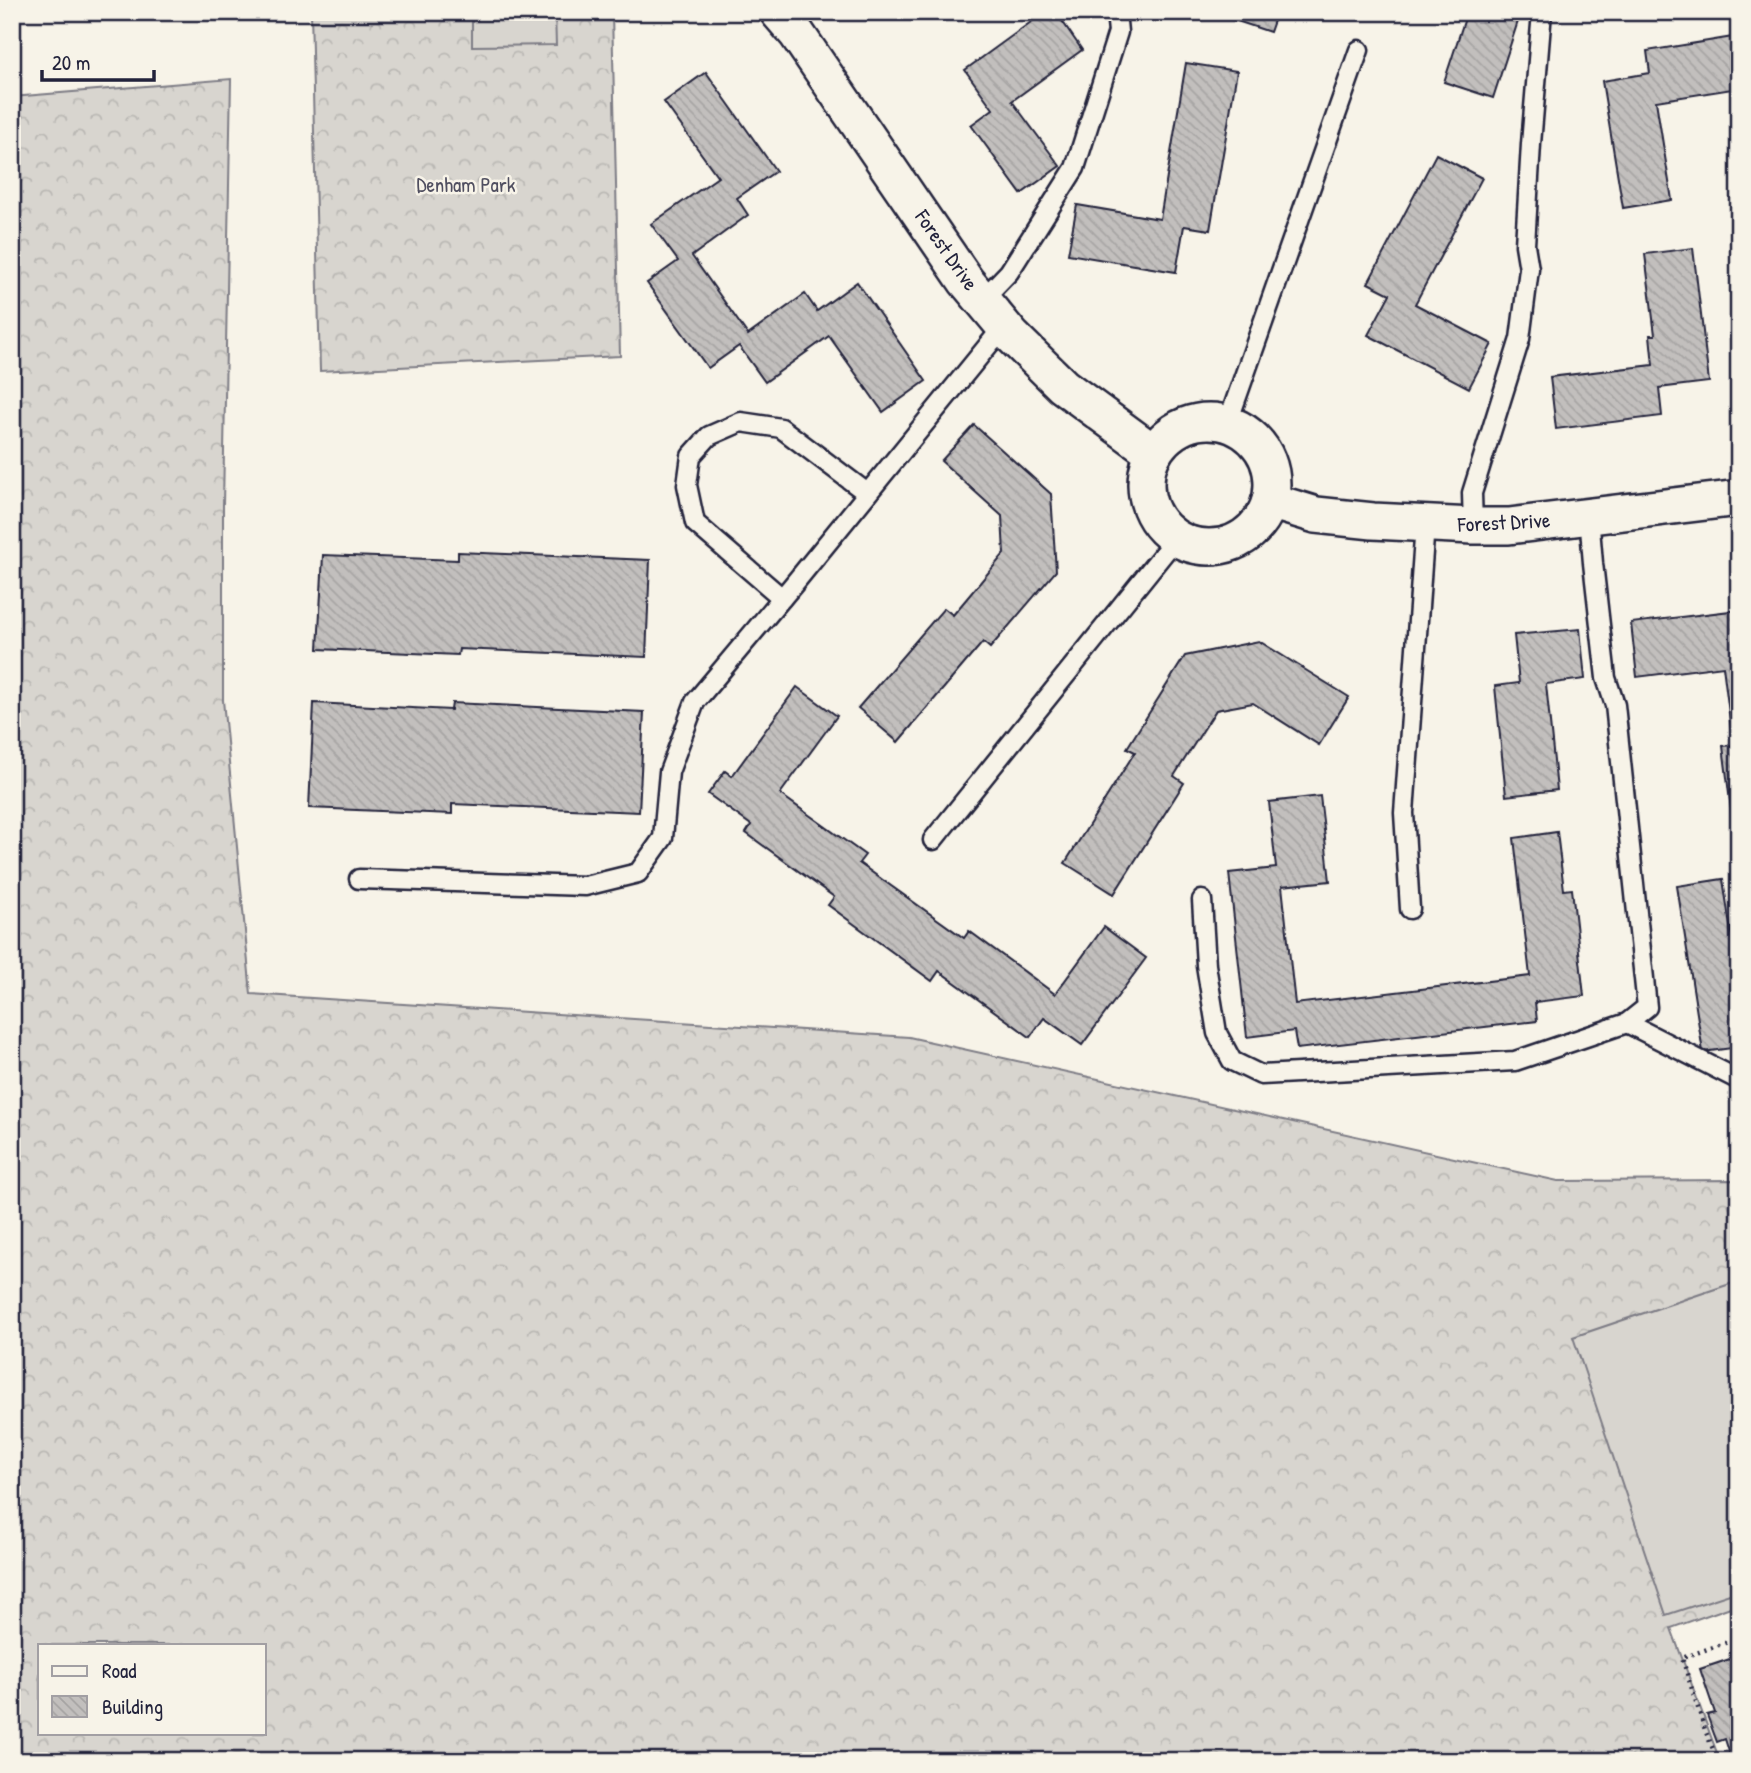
<svg xmlns="http://www.w3.org/2000/svg" width="1751" height="1773" font-family="'Patrick Hand',sans-serif">
	<style>
		.forest { fill: url(#forest-crowns); stroke: #7d7c85; stroke-width: 2; fill-rule: evenodd }
		.pitch { fill: #d8d5cf; stroke: #7d7c85; stroke-width: 2 }
		.building { fill: url(#building-back-hatch); stroke: #22223b; stroke-width: 2 }
		.lines { fill: none; stroke-linecap: round; stroke-linejoin: round }
		.lane-casing { stroke: #22223b; stroke-width: 23 }
		.street-casing { stroke: #22223b; stroke-width: 40 }
		.path { stroke: #22223b; stroke-width: 4.5; stroke-dasharray: 2 5; stroke-linecap: butt }
		.lane { stroke: #f7f3e8; stroke-width: 18 }
		.street { stroke: #f7f3e8; stroke-width: 35 }
		.labels { text-anchor: middle; dominant-baseline: central; stroke-width: 5; stroke-linejoin: round; paint-order: stroke }
		.park-label { font-size: 21px; fill: #504f60; stroke: #f7f3e8 }
		.street-label { font-size: 21px; fill: #22223b; stroke: #f7f3e8 }
	</style>
	<defs>
		<pattern id="forest-crowns" width="20" height="18" patternUnits="userSpaceOnUse" patternTransform="scale(1.75)"><rect width="20" height="18" fill="#d8d5cf"/><path d="M2 6a3 3 0 1 1 6 0M12 15a3 3 0 1 1 6 0" fill="none" stroke="#b9b7b3"/></pattern>
		<pattern id="building-back-hatch" width="6" height="6" patternUnits="userSpaceOnUse" patternTransform="scale(1.75)"><rect width="6" height="6" fill="#c2bfbd"/><path d="M-1 5l2 2M0 0l6 6M5-1l2 2" fill="none" stroke="#a6a4a3"/></pattern>
	</defs>
	<rect width="100%" height="100%" fill="#f7f3e8"/>
	<filter id="ink" filterUnits="userSpaceOnUse"><feTurbulence type="fractalNoise" baseFrequency=".0143" numOctaves="2"/><feDisplacementMap in="SourceGraphic" scale="14" xChannelSelector="R" yChannelSelector="G"/><feConvolveMatrix kernelMatrix="1 2 1 2 8 2 1 2 1" color-interpolation-filters="sRGB"/></filter>
	<g filter="url(#ink)">
		<!-- forest -->
		<g class="forest">
			<path d="M311,12H612L620,356L320,371Z"/>
			<path d="M231,79L223,505V700L251,994L909,1037L1558,1181L1739,1180V1604L1671,1628L1720,1761H12V97ZM40,1645H264V1733H40Z"/>
		</g>
		<!-- pitch -->
		<g class="pitch">
			<path d="M472,12H555L556,45L472,46Z"/>
			<path d="M1739,1281V1591L1666,1615L1573,1337Z"/>
		</g>
		<!-- building -->
		<g class="building">
			<path d="M1041,12H1056L1082,50L1012,101L1060,166L1021,194L971,125L993,109L965,70L1042,14Z"/>
			<path d="M1223,12H1277L1270,32L1222,16Z"/>
			<path d="M1467,12H1521L1493,98L1444,82Z"/>
			<path d="M1739,36V88L1656,101L1672,200L1623,208L1602,81L1650,73L1647,51Z"/>
			<path d="M1186,63L1237,71L1210,230L1184,226L1176,272L1068,254L1077,205L1160,219Z"/>
			<path d="M706,72L776,171L737,198L748,215L692,256L748,335L805,294L817,311L857,282L926,381L883,412L829,336L765,382L739,346L708,368L647,283L678,261L651,224L718,177L664,102Z"/>
			<path d="M1436,154L1482,178L1415,304L1492,344L1469,388L1368,335L1390,294L1368,283Z"/>
			<path d="M1693,248L1709,382L1659,388L1662,416L1556,429L1550,377L1653,365L1650,335H1655L1645,254Z"/>
			<path d="M974,425L1051,494L1056,571L990,648L983,642L898,742L858,708L944,608L953,615L1004,554L1002,516L941,461Z"/>
			<path d="M458,552L650,560L646,657L459,649L458,655L318,649L323,555L458,560Z"/>
			<path d="M1739,610V873L1723,746L1733,745L1723,666L1637,677L1631,623Z"/>
			<path d="M1580,629L1585,679L1546,684L1557,790L1506,796L1495,686L1519,683L1514,635Z"/>
			<path d="M1259,641L1349,697L1319,745L1253,703L1216,710L1174,776L1184,783L1114,894L1065,863L1135,752L1127,748L1185,656Z"/>
			<path d="M797,687L837,716L780,794L865,855L859,863L964,938L969,931L1055,994L1104,927L1146,958L1082,1045L1044,1018L1030,1037L939,971L932,981L828,905L834,897L746,833L751,825L708,794L725,771L732,776Z"/>
			<path d="M314,703L451,710L452,703L644,712L639,812L452,804V814L309,808Z"/>
			<path d="M1320,796L1330,881L1282,886L1295,1004L1530,976L1514,838L1557,832L1564,890L1572,889L1584,996L1535,1002L1537,1021L1297,1049L1294,1031L1247,1037L1229,873L1276,868L1269,802Z"/>
			<path d="M1723,879L1732,939L1739,938V1047L1703,1052L1677,886Z"/>
			<path d="M1739,1656V1761H1732L1725,1739L1717,1742L1707,1715L1715,1713L1700,1669Z"/>
		</g>
		<g class="lines">
			<!-- lane casing -->
			<g class="lane-casing">
				<g id="lane">
					<path d="M982,300L1009,272L1075,168L1118,32L1116,12"/>
					<path d="M1228,422L1359,50"/>
					<path d="M1473,526L1472,493L1520,339L1529,269L1525,245L1531,144L1542,12"/>
					<path d="M782,598L695,523L687,485L691,456L709,436L741,422L781,428L867,493"/>
					<path d="M933,840L1176,538"/>
					<path d="M359,879L585,886L638,873L663,838L669,772L695,702L793,585L1004,326"/>
					<path d="M1202,900L1206,965L1217,1033L1232,1061L1261,1075L1515,1061L1627,1023L1647,1007L1615,705L1606,678L1593,563L1589,516"/>
					<path d="M1410,909L1404,813L1425,524"/>
					<path d="M1627,1023L1739,1080"/>
				</g>
			</g>
			<!-- street casing -->
			<g class="street-casing">
				<g id="street">
					<path d="M778,12L797,34L966,281L1012,336L1063,386L1154,453"/>
					<circle cx="1209" cy="484" r="63"/>
					<path d="M1270,501L1316,515L1373,521L1473,526H1509L1739,498"/>
				</g>
			</g>
			<!-- path -->
			<path class="path" d="M1718,1761L1705,1730L1682,1658L1739,1638"/>
			<!-- lane -->
			<use href="#lane" class="lane"/>
			<!-- street -->
			<use href="#street" class="street"/>
		</g>
	</g>
	<g class="labels">
		<!-- park labels -->
		<g class="park-label">
			<text x="466" y="184">Denham Park</text>
		</g>
		<!-- street labels -->
		<g class="street-label">
			<text transform="translate(947 250) rotate(55)">Forest Drive</text>
			<text transform="translate(1504 522) rotate(-3)">Forest Drive</text>
		</g>
	</g>
	<!-- margin -->
	<rect width="1751" height="1773" fill="none" stroke="#f7f3e8" stroke-width="42"/>
	<rect x="21" y="21" width="1709" height="1731" fill="none" stroke="#22223b" stroke-width="2.5" filter="url(#ink)"/>
	<!-- legend -->
	<rect x="38" y="1644" width="228" height="91" fill="#f7f3e8" stroke="#a29fa3" stroke-width="2"/>
	<rect x="52" y="1666" width="35" height="10" fill="#f7f3e8" stroke="#a29fa3" stroke-width="2"/>
	<text x="102" y="1678" font-size="21" fill="#22223b">Road</text>
	<rect x="52" y="1696" width="35" height="21" fill="url(#building-back-hatch)" stroke="#a29fa3" stroke-width="2"/>
	<text x="102" y="1714" font-size="21" fill="#22223b">Building</text>
	<!-- scale -->
	<path d="M42 70v10h112v-10" fill="none" stroke="#22223b" stroke-width="3.5"/>
	<text x="52" y="70" font-size="21" fill="#22223b" stroke="#f7f3e8" stroke-width="5" paint-order="stroke">20 m</text>
</svg>
